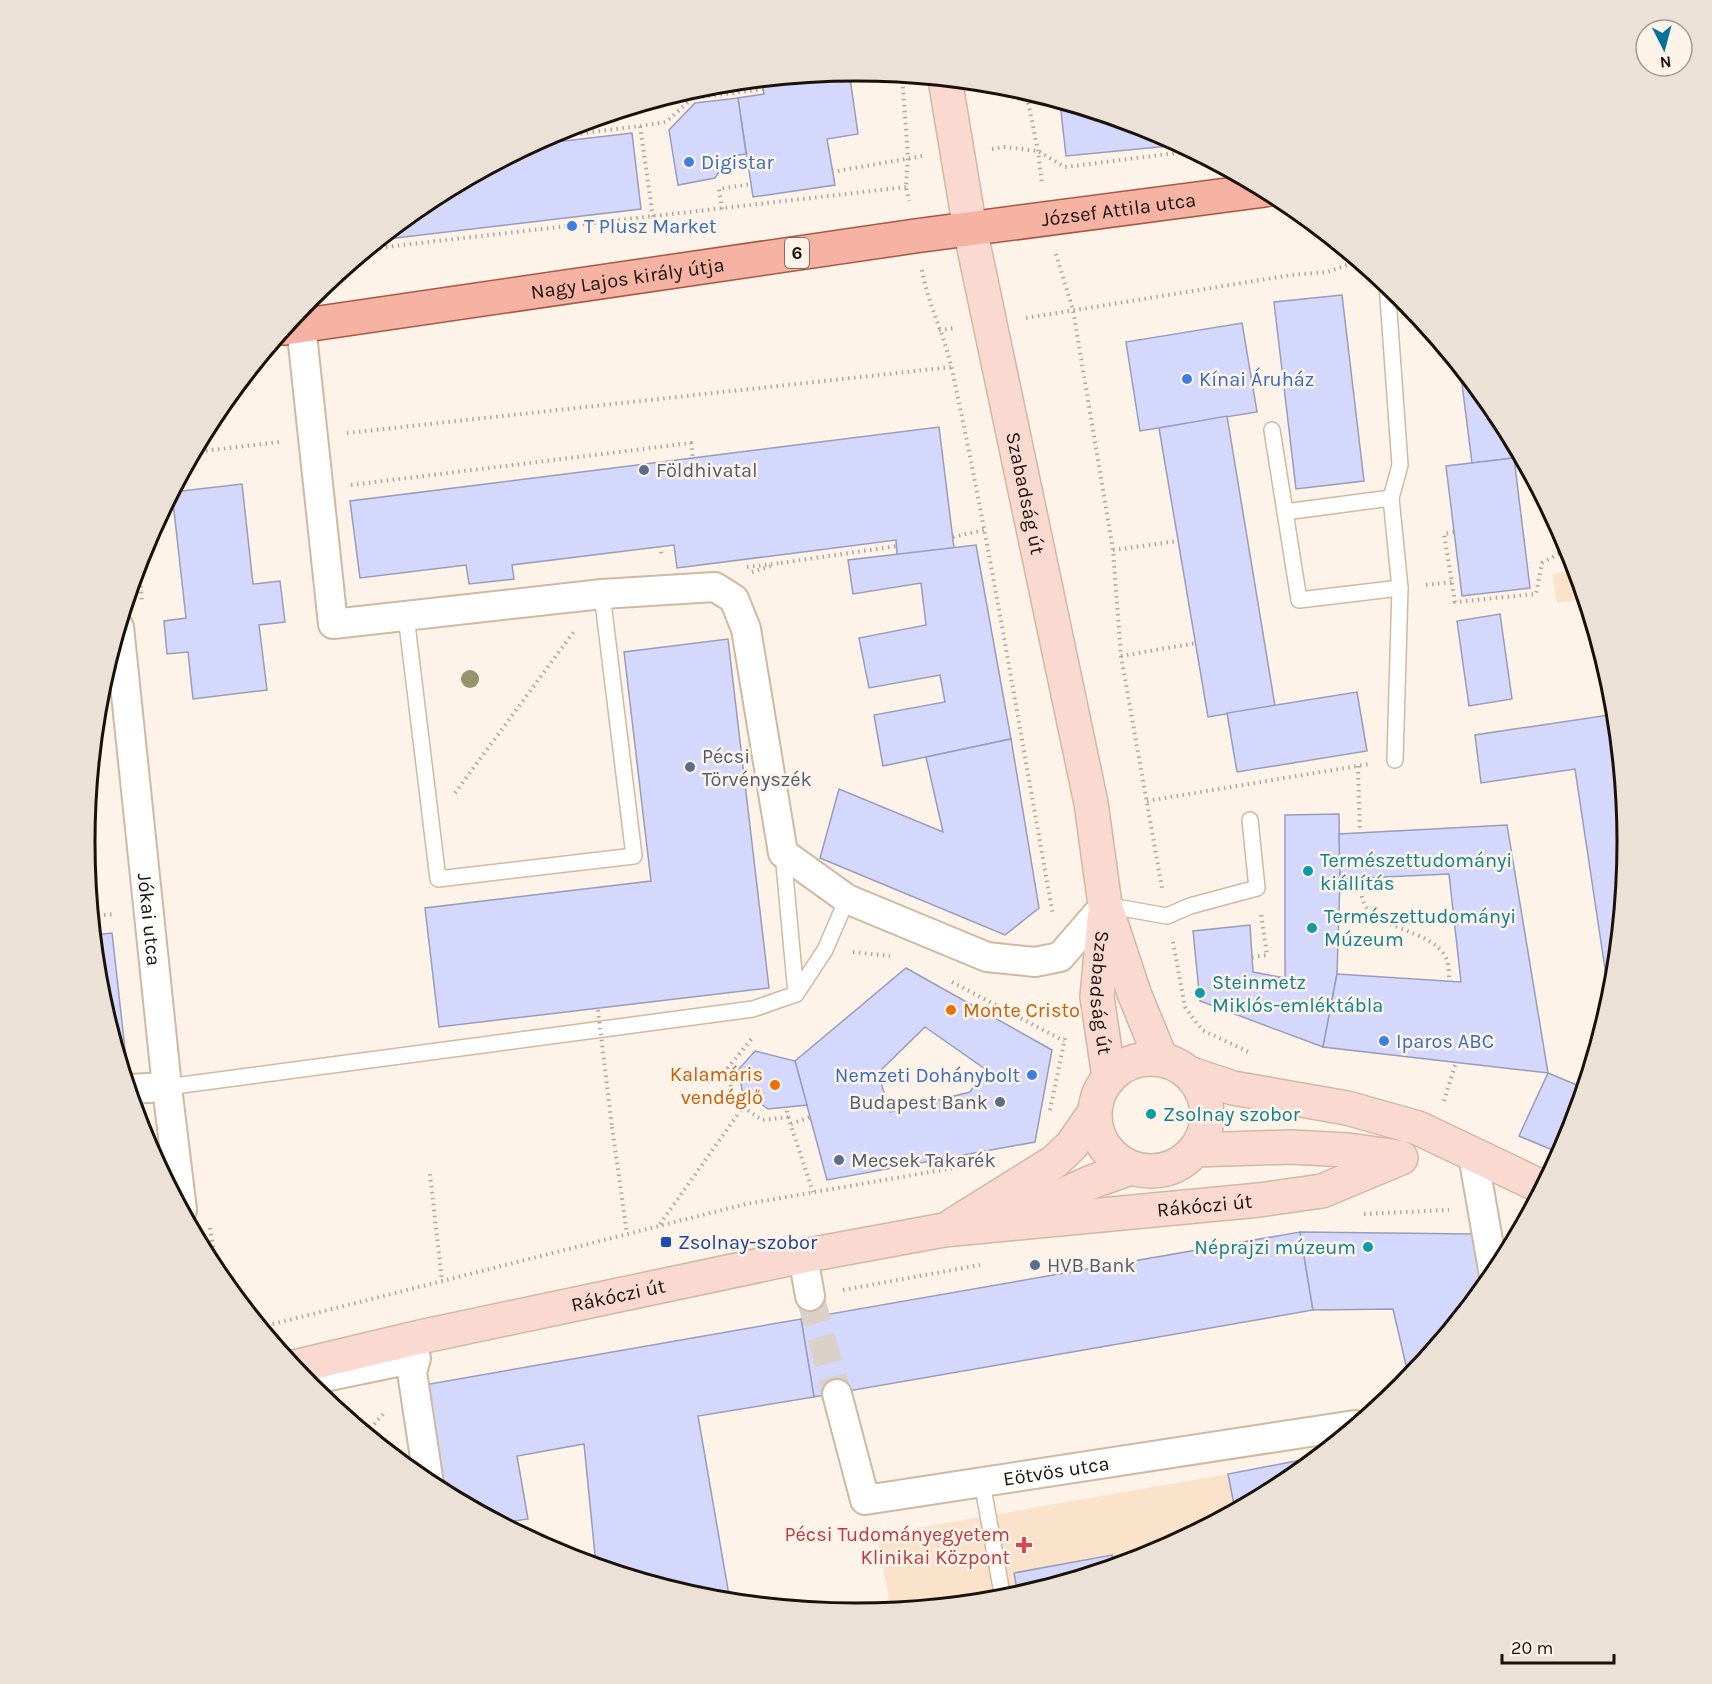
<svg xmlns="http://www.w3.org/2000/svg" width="1712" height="1684" font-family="Karla,sans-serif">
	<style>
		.built { fill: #fbe3cb }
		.building { fill: #d5d8fd; stroke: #999cb8; stroke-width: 1.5; fill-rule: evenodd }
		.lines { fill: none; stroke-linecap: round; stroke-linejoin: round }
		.street-tunnel { stroke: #dbd1c8; stroke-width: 28; stroke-dasharray: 28 14; stroke-linecap: butt }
		.lane-casing { stroke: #d0b9a2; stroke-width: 18 }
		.street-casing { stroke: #d0b9a2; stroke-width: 32 }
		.secondary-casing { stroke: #d0b9a2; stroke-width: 36 }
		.primary-casing { stroke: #a55a45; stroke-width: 36 }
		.path { stroke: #b0a69d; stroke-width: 4; stroke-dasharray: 1.5 4.5; stroke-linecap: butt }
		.lane { stroke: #fff; stroke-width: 15 }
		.street { stroke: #fff; stroke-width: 28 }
		.secondary { stroke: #fad9d1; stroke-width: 33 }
		.primary { stroke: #f6b3a3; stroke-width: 33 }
		.path-bridge { stroke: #b0a69d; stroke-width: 4; stroke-dasharray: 1.5 4.5; stroke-linecap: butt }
		.tree { fill: #96946d }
		.shop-dot { fill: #3f7fe0; stroke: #fdf3e9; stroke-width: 2 }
		.service-dot { fill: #5c6f8a; stroke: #fdf3e9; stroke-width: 2 }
		.culture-dot { fill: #0f9aa8; stroke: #fdf3e9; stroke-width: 2 }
		.food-dot { fill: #e8710a; stroke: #fdf3e9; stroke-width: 2 }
		.transit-dot { fill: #1a4fb4; stroke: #fdf3e9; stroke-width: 2 }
		.health-dot { fill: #e0444e; stroke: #fdf3e9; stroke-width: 2 }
		.labels { text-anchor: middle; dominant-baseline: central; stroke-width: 5; stroke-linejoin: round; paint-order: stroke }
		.shield { fill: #fdf3e9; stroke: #5e564d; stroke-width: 1.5 }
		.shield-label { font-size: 18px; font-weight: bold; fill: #1a120a }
		.shop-label { font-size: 20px; fill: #366cbe; stroke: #fdf3e9; text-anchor: start }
		.street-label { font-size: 20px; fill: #1a120a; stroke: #fdf3e9 }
		.service-label { font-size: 20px; fill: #4e5e75; stroke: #fdf3e9; text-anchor: start }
		.culture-label { font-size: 20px; fill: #0d838f; stroke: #fdf3e9; text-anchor: start }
		.food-label { font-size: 20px; fill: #c56008; stroke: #fdf3e9; text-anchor: start }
		.transit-label { font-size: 20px; fill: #164399; stroke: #fdf3e9; text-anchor: start }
		.health-label { font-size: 20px; fill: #be3a42; stroke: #fdf3e9; text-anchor: end }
		.rim { fill: none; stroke: #1a120a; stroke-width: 3 }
	</style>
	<rect width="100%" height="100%" fill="#fdf3e9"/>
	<!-- built -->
	<g class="built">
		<path d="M1576,570L1585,599L1557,603L1552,574Z"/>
		<path d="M1228,1474L1235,1510L1151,1555L1006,1599L891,1610L877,1535Z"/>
	</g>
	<!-- building -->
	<g class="building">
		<path d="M849,71L858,134L827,139L835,185L753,197L738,98L764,94L762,80Z"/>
		<path d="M738,98L746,154L729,156L715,178L678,185L669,130L695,103Z"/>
		<path d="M1060,102L1152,129L1180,145L1066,156Z"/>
		<path d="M632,133L641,209L379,240L428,200L530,145Z"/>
		<path d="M1342,295L1364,481L1296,489L1274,302Z"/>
		<path d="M1242,323L1257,412L1140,431L1126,342Z"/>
		<path d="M1460,368L1498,414L1521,457L1472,463Z"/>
		<path d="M1227,416L1275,706L1208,717L1159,428Z"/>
		<path d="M939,427L954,548L897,555L896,540L677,568L674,545L512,565L514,579L469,584L466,565L360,578L350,501Z"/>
		<path d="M1514,458L1530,588L1462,596L1446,466Z"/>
		<path d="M242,484L253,584L280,581L285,622L259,625L267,690L193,699L188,652L167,654L164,621L186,618L172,493L173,492Z"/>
		<path d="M976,545L1011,739L883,766L874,715L945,702L940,675L869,688L859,638L926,625L921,583L853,594L848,560Z"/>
		<path d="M1500,614L1512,699L1469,706L1457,621Z"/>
		<path d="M728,639L769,988L439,1027L425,908L651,881L624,652Z"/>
		<path d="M1357,692L1367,751L1237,772L1227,713Z"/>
		<path d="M1615,714L1627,842L1613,993L1610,1002L1575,769L1481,783L1475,735Z"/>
		<path d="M1011,739L1039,908L1005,935L820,858L839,789L943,832L926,757Z"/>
		<path d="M1339,814L1340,879L1337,974L1323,1047L1200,1001L1193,931L1250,925L1253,972L1285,978V815Z"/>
		<path d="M1507,825L1548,1073L1323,1047L1337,974L1461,982L1449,874L1340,879L1339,834Z"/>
		<path d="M112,933L126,1058L119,1059L99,992L94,935Z"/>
		<path d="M906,968L1052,1050L1035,1142L827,1180L795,1061ZM925,1027L985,1069L970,1092L890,1112L878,1073Z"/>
		<path d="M755,1051L795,1061L807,1105L768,1109L742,1090L739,1069Z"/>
		<path d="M1548,1073L1584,1088L1569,1138L1560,1153L1519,1136Z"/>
		<path d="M1300,1232L1313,1310L814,1397L801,1319Z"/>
		<path d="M1300,1232L1473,1234L1483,1288L1409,1378L1393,1309L1313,1310Z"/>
		<path d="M801,1319L814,1397L698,1416L730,1601L705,1599L596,1565L584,1444L517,1456L528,1519L502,1523L436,1488L418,1386Z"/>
		<path d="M1317,1457L1284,1484L1235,1510L1228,1474Z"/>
		<path d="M1112,1555L1114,1566L1018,1595L1014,1573Z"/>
	</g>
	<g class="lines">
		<!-- street-tunnel -->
		<path class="street-tunnel" d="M810,1296L837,1394"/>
		<!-- lane casing -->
		<g class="lane-casing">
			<g id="lane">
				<path d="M1387,284L1400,465L1391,498L1400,588L1395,760"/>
				<path d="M1272,430L1299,600L1400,588"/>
				<path d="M1285,512L1391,498"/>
				<path d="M406,616L438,879L634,856L602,594"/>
				<path d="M1105,905L1167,916L1190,906L1257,888L1250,820"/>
				<path d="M796,994L825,950L847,899"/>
				<path d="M167,1087L753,1009L796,994L783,853"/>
				<path d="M982,1482L1003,1599"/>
			</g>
		</g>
		<!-- street casing -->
		<g class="street-casing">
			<g id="street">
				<path d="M301,325L333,624L602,594L715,587L734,599L746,629L783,853L847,899L987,957L1035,962L1060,957L1105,905"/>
				<path id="s1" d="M119,627L167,1087L182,1210"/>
				<path d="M129,1089L167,1087"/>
				<path d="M1473,1155L1494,1275"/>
				<path d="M803,1256L810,1296"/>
				<path d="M305,1381L416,1358L412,1372L429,1484"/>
				<path id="s2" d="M837,1394L865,1500L1355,1425"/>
			</g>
		</g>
		<!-- secondary casing -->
		<g class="secondary-casing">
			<g id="secondary">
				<path id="s3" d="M945,79L970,229L1091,803L1105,905L1134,993L1161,1059"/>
				<path id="s4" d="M1104,919L1097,997L1109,1077"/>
				<circle cx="1151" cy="1115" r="56"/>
				<path d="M1191,1074L1233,1088L1347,1108L1418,1128L1542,1187"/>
				<path d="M1195,1150L1291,1147L1348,1150L1399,1157"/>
				<path d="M1023,1213L1094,1181L1131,1168"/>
				<path d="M953,1225L1054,1162L1072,1145L1094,1113"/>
				<path id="s5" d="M294,1367L420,1337L803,1256L944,1230L1259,1200L1322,1191L1401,1158"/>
			</g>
		</g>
		<!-- primary casing -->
		<g class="primary-casing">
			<g id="primary">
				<path id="s6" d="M285,328L915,236L1265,190"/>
			</g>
		</g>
		<!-- path -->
		<g class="path">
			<path d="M849,75L871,72"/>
			<path d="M902,75L908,157L906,187L909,201"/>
			<path d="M750,81L751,90"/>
			<path d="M1026,91L1038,151L1042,185"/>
			<path d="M640,126L666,122L693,98L763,89"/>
			<path d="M545,138L640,126L653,217"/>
			<path d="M992,149L1004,147L1038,151L1065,167L1193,151"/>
			<path d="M832,172L922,156"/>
			<path d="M722,209L719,189L751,184"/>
			<path d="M368,249L906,187"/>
			<path d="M1056,254L1073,310L1113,550L1121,656L1162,888"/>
			<path d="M922,270C928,305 945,336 952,370C991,550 1020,733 1053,915"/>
			<path d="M1026,318L1291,275L1327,272L1358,261"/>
			<path d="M939,330L956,328"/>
			<path d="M347,433L952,367"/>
			<path d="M194,452L280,442"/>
			<path d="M351,485L691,443L693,458"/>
			<path d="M1454,532L1444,534L1455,602L1536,594L1542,563L1569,548"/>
			<path d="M953,537L984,530"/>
			<path d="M660,546L662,557"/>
			<path d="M1113,550L1178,541"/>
			<path d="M139,562L142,603"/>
			<path d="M781,563L897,546"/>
			<path d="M747,567L781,563"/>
			<path d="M752,572L771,566"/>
			<path d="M1426,585L1452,582"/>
			<path d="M1121,656L1196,643"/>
			<path d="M1358,766L1360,833"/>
			<path d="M455,793L575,630"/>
			<path d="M1147,801L1369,764"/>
			<path d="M1362,878C1362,884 1361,891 1362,897C1368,930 1431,927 1446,958C1449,965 1449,974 1449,981"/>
			<path d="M92,916L115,914"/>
			<path d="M1173,942L1185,1007L1202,1030L1251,1053"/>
			<path d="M853,952L890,956"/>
			<path d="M1252,957L1267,955L1261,914"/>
			<path d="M952,982L1064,1041"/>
			<path d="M1444,1101L1456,1062"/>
			<path d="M743,1107L762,1120L788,1117L786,1107"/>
			<path d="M1050,1110L1065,1038"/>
			<path d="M788,1117L813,1192"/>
			<path d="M791,1124L810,1117"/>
			<path d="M612,1127L627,1234"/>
			<path d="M430,1174L442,1281"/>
			<path d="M1364,1214L1449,1210"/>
			<path d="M660,1224L743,1107L732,1093L728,1068L753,1037"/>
			<path d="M210,1228L217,1273"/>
			<path d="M843,1290L980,1265"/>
			<path d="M261,1327L746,1204L982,1163"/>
			<path d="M366,1433L385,1412"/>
		</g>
		<!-- lane -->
		<use href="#lane" class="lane"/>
		<!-- street -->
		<use href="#street" class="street"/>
		<!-- secondary -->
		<use href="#secondary" class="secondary"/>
		<!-- primary -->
		<use href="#primary" class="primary"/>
		<!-- path-bridge -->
		<path class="path-bridge" d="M598,1010L612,1127"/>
	</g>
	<!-- trees -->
	<circle class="tree" cx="470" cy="679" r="9"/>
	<!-- markers -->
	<g class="shop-dot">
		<circle cx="689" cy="162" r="6"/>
		<circle cx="572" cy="226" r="6"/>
		<circle cx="1187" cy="379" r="6"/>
		<circle cx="1384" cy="1041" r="6"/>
		<circle cx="1032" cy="1075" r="6"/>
	</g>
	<g class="service-dot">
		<circle cx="644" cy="470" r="6"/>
		<circle cx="690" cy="767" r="6"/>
		<circle cx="1000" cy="1102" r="6"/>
		<circle cx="839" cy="1160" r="6"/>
		<circle cx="1035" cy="1265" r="6"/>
	</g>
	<g class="culture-dot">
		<circle cx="1308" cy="871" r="6"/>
		<circle cx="1312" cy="928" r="6"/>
		<circle cx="1200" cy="993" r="6"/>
		<circle cx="1151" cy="1114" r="6"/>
		<circle cx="1368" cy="1247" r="6"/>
	</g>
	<g class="food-dot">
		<circle cx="951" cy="1010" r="6"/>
		<circle cx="775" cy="1085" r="6"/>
	</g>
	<rect class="transit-dot" x="660" y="1236" width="12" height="12" rx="3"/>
	<path class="health-dot" d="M1021 1536h6v6h6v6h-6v6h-6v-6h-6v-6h6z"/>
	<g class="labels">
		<!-- shield labels -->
		<rect class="shield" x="785" y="238" width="24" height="30" rx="4.5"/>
		<g class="shield-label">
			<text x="797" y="253">6</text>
		</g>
		<!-- shop labels -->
		<g class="shop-label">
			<text x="701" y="162">Digistar</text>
			<text x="584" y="226">T Plusz Market</text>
			<text x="1199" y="379">Kínai Áruház</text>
			<text x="1396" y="1041">Iparos ABC</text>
			<text x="1020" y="1075" text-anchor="end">Nemzeti Dohánybolt</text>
		</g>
		<!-- street labels -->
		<g class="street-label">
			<text stroke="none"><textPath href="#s6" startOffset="842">József Attila utca</textPath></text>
			<text stroke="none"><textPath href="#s6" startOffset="346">Nagy Lajos király útja</textPath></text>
			<text stroke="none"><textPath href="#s3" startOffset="422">Szabadság út</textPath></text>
			<text stroke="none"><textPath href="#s1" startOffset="294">Jókai utca</textPath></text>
			<text stroke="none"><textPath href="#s4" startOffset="74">Szabadság út</textPath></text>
			<text stroke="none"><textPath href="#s5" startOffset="926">Rákóczi út</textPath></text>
			<text stroke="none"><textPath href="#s5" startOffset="332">Rákóczi út</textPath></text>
			<text stroke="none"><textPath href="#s2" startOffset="303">Eötvös utca</textPath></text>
		</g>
		<!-- service labels -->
		<g class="service-label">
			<text x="656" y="470">Földhivatal</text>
			<text x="702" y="756">Pécsi<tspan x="702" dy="23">Törvényszék</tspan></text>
			<text x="988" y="1102" text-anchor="end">Budapest Bank</text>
			<text x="851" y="1160">Mecsek Takarék</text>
			<text x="1047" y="1265">HVB Bank</text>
		</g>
		<!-- culture labels -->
		<g class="culture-label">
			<text x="1320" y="860">Természettudományi<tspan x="1320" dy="23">kiállítás</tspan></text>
			<text x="1324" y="916">Természettudományi<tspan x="1324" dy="23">Múzeum</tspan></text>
			<text x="1212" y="982">Steinmetz<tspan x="1212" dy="23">Miklós-emléktábla</tspan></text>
			<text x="1163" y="1114">Zsolnay szobor</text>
			<text x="1356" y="1247" text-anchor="end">Néprajzi múzeum</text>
		</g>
		<!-- food labels -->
		<g class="food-label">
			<text x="963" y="1010">Monte Cristo</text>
			<text x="763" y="1074" text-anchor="end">Kalamáris<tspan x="763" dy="23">vendéglő</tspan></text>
		</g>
		<!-- transit labels -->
		<g class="transit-label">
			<text x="678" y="1242">Zsolnay-szobor</text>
		</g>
		<!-- health labels -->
		<g class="health-label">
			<text x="1010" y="1534">Pécsi Tudományegyetem<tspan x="1010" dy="23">Klinikai Központ</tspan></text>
		</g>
	</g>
	<!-- crop -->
	<path d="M0 0H1712V1684H0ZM95 842a761 761 0 1 1 1522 0a761 761 0 1 1-1522 0Z" fill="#ebe1d7" fill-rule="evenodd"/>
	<path class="rim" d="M95 842a761 761 0 1 1 1522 0a761 761 0 1 1-1522 0Z"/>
	<!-- north arrow -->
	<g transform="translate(1664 48) rotate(174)"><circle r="28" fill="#fdf3e9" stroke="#a29990" stroke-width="1.5"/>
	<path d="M0-4.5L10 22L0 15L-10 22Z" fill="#05729d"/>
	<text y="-9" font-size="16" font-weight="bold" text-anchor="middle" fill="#1a120a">N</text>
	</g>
	<!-- scale -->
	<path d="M1502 1654v9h112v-9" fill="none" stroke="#1a120a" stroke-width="3"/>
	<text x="1511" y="1654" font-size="18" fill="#1a120a" stroke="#fdf3e9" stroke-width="4.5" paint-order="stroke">20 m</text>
</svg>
